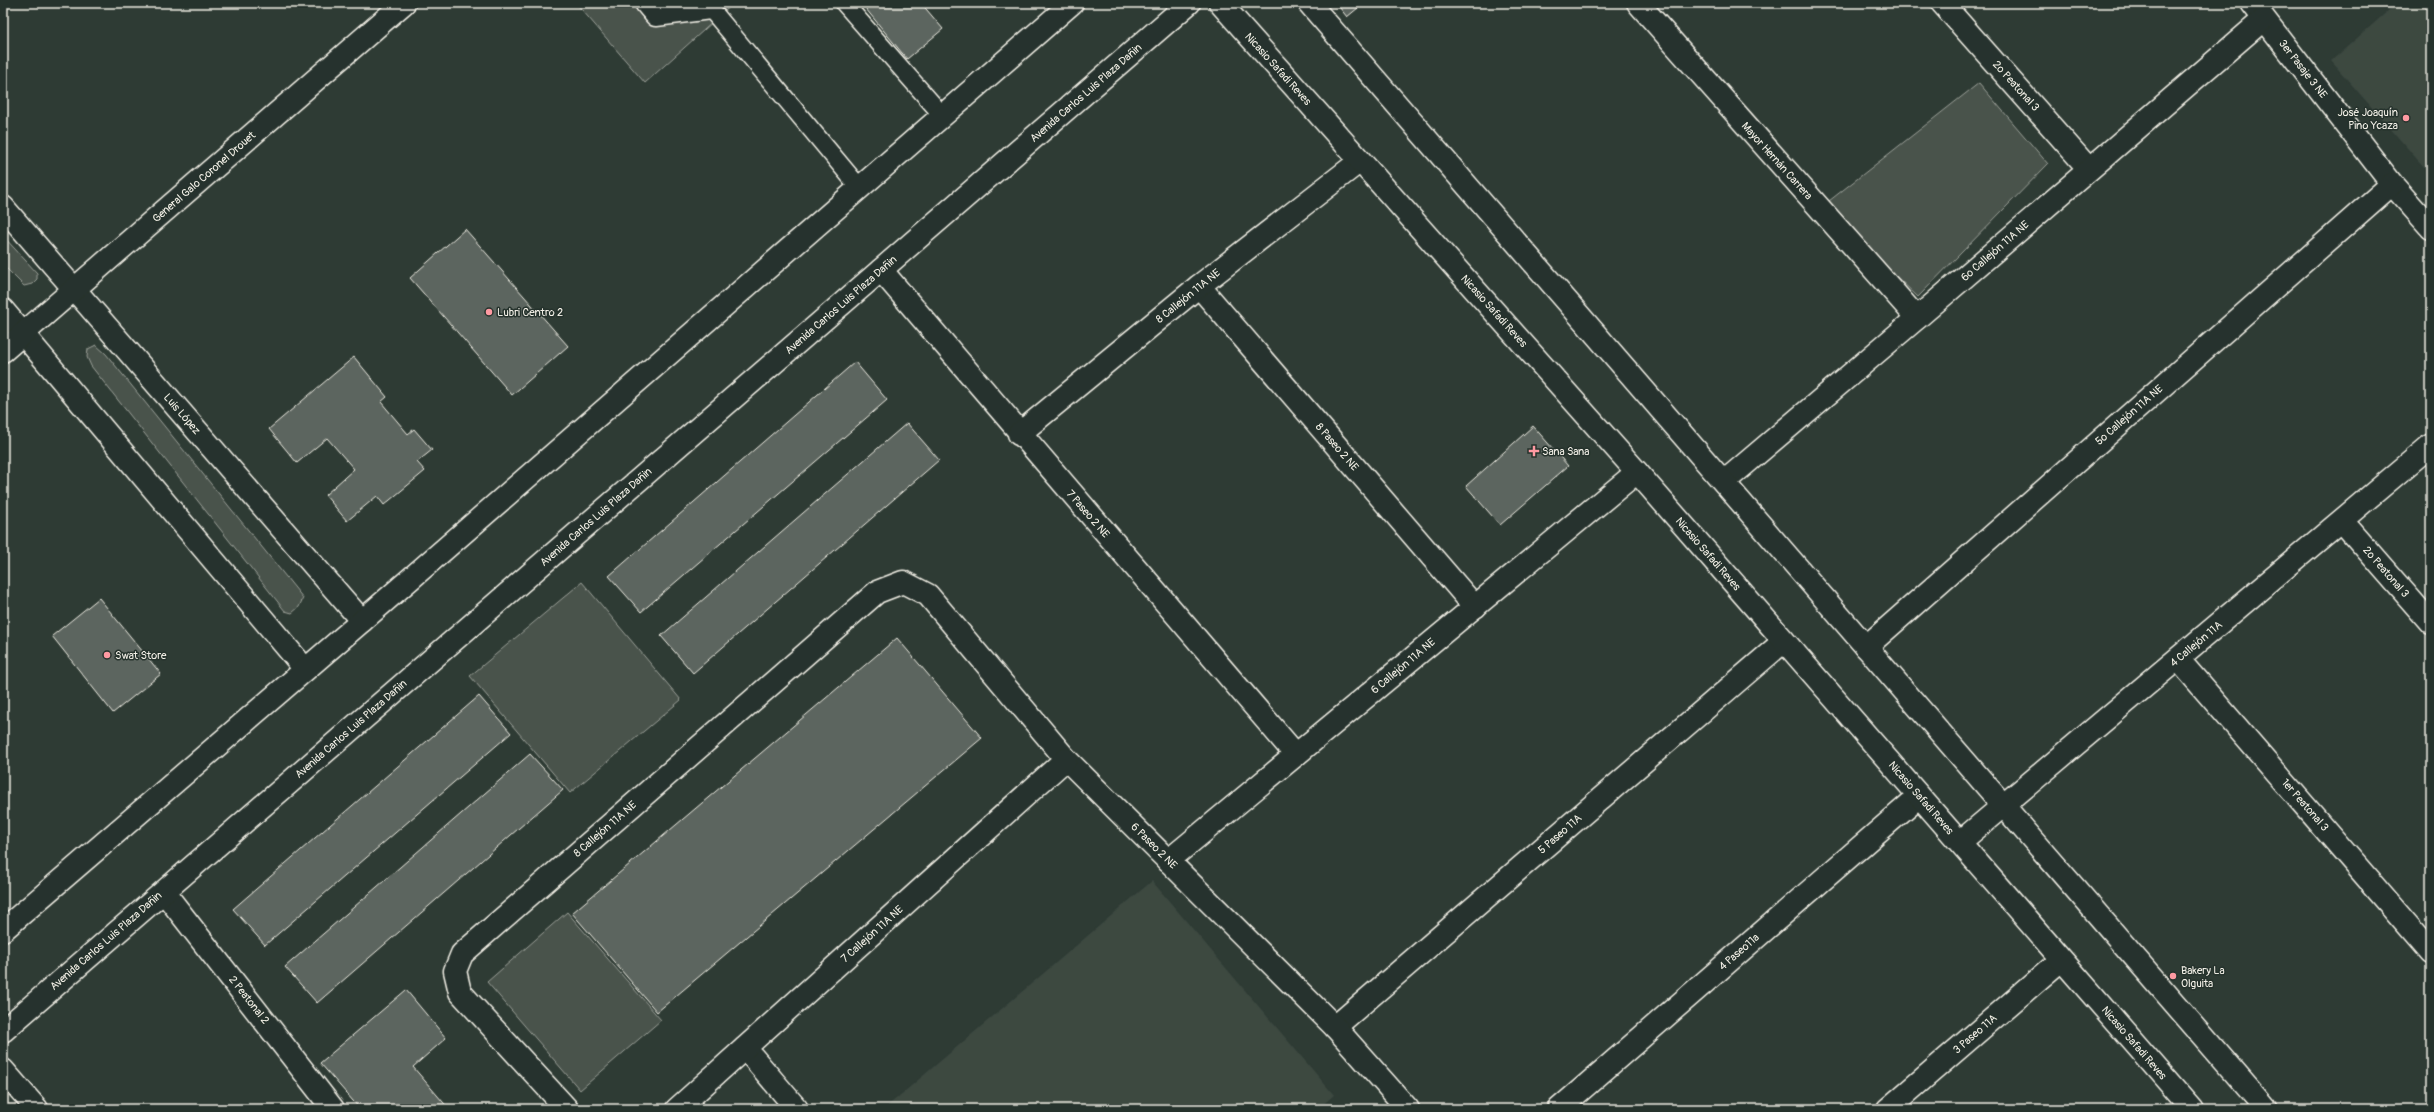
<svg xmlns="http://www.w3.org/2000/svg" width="2434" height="1112" font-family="Pangolin,sans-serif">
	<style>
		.built { fill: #3c4841 }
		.green { fill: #48524c; stroke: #9ea29a }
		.building { fill: #5c655e; stroke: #f4f1e8 }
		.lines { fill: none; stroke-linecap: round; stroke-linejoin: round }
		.service-casing { stroke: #f4f1e8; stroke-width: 20 }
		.minor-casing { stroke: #f4f1e8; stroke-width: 25 }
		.tertiary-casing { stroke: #f4f1e8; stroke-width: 25 }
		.secondary-casing { stroke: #f4f1e8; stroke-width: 25 }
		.service { stroke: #26332d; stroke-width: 17 }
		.minor { stroke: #26332d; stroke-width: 22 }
		.tertiary { stroke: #26332d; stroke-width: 22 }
		.secondary { stroke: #26332d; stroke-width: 22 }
		.poi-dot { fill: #ff9aa2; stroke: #26332d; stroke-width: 1.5 }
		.labels { text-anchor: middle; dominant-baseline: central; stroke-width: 3; stroke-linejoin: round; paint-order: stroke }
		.street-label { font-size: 11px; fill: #f4f1e8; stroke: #26332d }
		.poi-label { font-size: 11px; fill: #f4f1e8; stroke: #26332d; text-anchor: start }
	</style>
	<rect width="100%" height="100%" fill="#2e3b34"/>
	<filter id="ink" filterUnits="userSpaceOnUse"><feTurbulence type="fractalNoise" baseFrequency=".025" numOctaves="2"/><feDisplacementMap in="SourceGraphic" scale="8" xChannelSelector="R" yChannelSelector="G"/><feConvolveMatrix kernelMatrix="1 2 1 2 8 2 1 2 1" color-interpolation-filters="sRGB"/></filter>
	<g filter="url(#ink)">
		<!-- built -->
		<g class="built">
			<path d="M2397,3H2431V175L2331,61Z"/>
			<path d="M1152,881L1334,1095L1318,1109H884Z"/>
		</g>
		<!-- green -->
		<g class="green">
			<path d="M576,3H734L645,83Z"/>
			<path d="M1979,83L2048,164L1918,297L1874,255L1829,201Z"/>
			<path d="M3,236L37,273V279L32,284L24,286L3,265Z"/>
			<path d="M96,345L106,354L303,598L299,607L292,613L285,611L91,366L87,357L88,349Z"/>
			<path d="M582,582L681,700L570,793L470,676Z"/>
			<path d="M567,912L661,1020L580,1090L487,982Z"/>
		</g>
		<!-- building -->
		<g class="building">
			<path d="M861,3H921L943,29L907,59Z"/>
			<path d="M1336,3H1364L1347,17Z"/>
			<path d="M465,229L568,346L512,395L410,278Z"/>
			<path d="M354,357L387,397L381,402L408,434L414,429L432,450L417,462L425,471L384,505L377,496L347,521L325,495L354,469L327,438L297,463L269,429Z"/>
			<path d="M855,362L887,400L641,612L609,576Z"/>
			<path d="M907,423L939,460L693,673L661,636Z"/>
			<path d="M1533,426L1568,466L1500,525L1466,486Z"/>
			<path d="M99,598L161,674L113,713L52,636Z"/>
			<path d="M897,638L982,738L657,1012L572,913Z"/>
			<path d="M479,696L511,733L265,945L233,909Z"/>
			<path d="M530,754L563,790L317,1003L285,967Z"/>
			<path d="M406,990L446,1038L413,1067L449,1109H360L320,1063Z"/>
		</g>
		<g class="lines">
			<!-- service casing -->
			<g class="service-casing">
				<g id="service">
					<path d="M844,3L943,116"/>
					<path d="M710,8L859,187"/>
				</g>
			</g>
			<!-- minor casing -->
			<g class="minor-casing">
				<g id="minor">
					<path d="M646,3L656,15L710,8L711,3"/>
					<path d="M1638,3L1917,318"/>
					<path d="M1942,3L2089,169"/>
					<path d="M2252,3L2392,184L2431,228"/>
					<path d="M3,207L362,621"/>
					<path d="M881,270L1296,755"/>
					<path d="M1199,286L1475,607"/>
					<path d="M3,310L305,669"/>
					<path d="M3,351L404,3"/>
					<path d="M1019,434L1199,286L1360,161"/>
					<path d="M1724,482L1917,318L2264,19"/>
					<path d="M2342,521L2431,623"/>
					<path d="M1866,647L2392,184"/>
					<path d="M2178,659L2431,952"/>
					<path d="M1960,842L2431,445"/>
					<path d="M1168,861L1637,472"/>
					<path d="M164,892L333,1109"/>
					<path d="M1335,1027L1784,641"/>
					<path d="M745,1048L797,1109"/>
					<path d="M3,1070L37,1109"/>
					<path d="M567,1109L460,992L455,971L462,954L877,592L903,582L928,595L1066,759L1335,1027L1408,1109"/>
					<path d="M677,1109L1066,759"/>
					<path d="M1559,1109L1919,796"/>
					<path d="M1888,1109L2061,960"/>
				</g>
			</g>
			<!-- tertiary casing -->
			<g class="tertiary-casing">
				<g id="tertiary">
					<path d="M1220,3L1637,472L2192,1109"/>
					<path d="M1309,3L2266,1109"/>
				</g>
			</g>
			<!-- secondary casing -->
			<g class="secondary-casing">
				<g id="secondary">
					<path d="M3,930L362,621L1072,3"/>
					<path d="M3,1031L1189,3"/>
				</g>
			</g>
			<!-- service -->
			<use href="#service" class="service"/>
			<!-- minor -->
			<use href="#minor" class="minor"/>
			<!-- tertiary -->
			<use href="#tertiary" class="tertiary"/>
			<!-- secondary -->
			<use href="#secondary" class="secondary"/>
		</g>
	</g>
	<!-- markers -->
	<g class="poi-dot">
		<circle cx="2406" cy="118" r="4"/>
		<circle cx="489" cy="312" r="4"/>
		<path d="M1532 445h4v4h4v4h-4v4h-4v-4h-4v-4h4z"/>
		<circle cx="107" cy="655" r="4"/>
		<circle cx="2173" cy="976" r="4"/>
	</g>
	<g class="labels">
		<!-- street labels -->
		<g class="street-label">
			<text transform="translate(1278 69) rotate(48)">Nicasio Safadi Reves</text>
			<text transform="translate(2303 69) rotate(52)">3er Pasaje 3 NE</text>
			<text transform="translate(2016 86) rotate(48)">2º Peatonal 3</text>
			<text transform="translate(1086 93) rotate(-41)">Avenida Carlos Luis Plaza Dañin</text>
			<text transform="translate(1777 161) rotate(48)">Mayor Hernán Carrera</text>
			<text transform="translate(204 177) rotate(-41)">General Galo Coronel Drouet</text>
			<text transform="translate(1995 251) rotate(-41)">6º Callejón 11A NE</text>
			<text transform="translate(1188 296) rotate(-39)">8 Callejón 11A NE</text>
			<text transform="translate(841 305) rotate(-41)">Avenida Carlos Luis Plaza Dañin</text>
			<text transform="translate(1494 311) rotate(48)">Nicasio Safadi Reves</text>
			<text transform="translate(182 414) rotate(49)">Luis López</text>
			<text transform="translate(2129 415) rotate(-41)">5º Callejón 11A NE</text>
			<text transform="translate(1337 447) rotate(49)">8 Paseo 2 NE</text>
			<text transform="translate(1088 514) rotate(49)">7 Paseo 2 NE</text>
			<text transform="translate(596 517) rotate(-41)">Avenida Carlos Luis Plaza Dañin</text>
			<text transform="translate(1708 554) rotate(49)">Nicasio Safadi Reves</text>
			<text transform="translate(2386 572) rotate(49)">2º Peatonal 3</text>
			<text transform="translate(2196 644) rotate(-40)">4 Callejón 11A</text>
			<text transform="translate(1403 666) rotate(-40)">6 Callejón 11A NE</text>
			<text transform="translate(351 729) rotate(-41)">Avenida Carlos Luis Plaza Dañin</text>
			<text transform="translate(1921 798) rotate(49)">Nicasio Safadi Reves</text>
			<text transform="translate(2305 805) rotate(49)">1er Peatonal 3</text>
			<text transform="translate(605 829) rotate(-41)">8 Callejón 11A NE</text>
			<text transform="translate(1560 834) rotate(-41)">5 Paseo 11A</text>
			<text transform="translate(1154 846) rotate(45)">6 Paseo 2 NE</text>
			<text transform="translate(872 934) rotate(-42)">7 Callejón 11A NE</text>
			<text transform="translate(106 941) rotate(-41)">Avenida Carlos Luis Plaza Dañin</text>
			<text transform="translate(1739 952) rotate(-41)">4 Paseo11a</text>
			<text transform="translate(249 1000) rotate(52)">2 Peatonal 2</text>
			<text transform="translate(1975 1034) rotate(-41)">3 Paseo 11A</text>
			<text transform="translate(2134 1043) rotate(49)">Nicasio Safadi Reves</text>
		</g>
		<!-- poi labels -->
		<g class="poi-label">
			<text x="2398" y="112" text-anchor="end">José Joaquín<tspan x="2398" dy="13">Pino Ycaza</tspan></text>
			<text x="497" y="312">Lubri Centro 2</text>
			<text x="1542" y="451">Sana Sana</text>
			<text x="115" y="655">Swat Store</text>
			<text x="2181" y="970">Bakery La<tspan x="2181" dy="13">Olguita</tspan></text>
		</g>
	</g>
	<!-- margin -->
	<rect width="2434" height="1112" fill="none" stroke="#26332d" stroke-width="16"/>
	<rect x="8" y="8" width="2418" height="1096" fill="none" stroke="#f4f1e8" stroke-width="1.5" filter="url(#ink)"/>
</svg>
